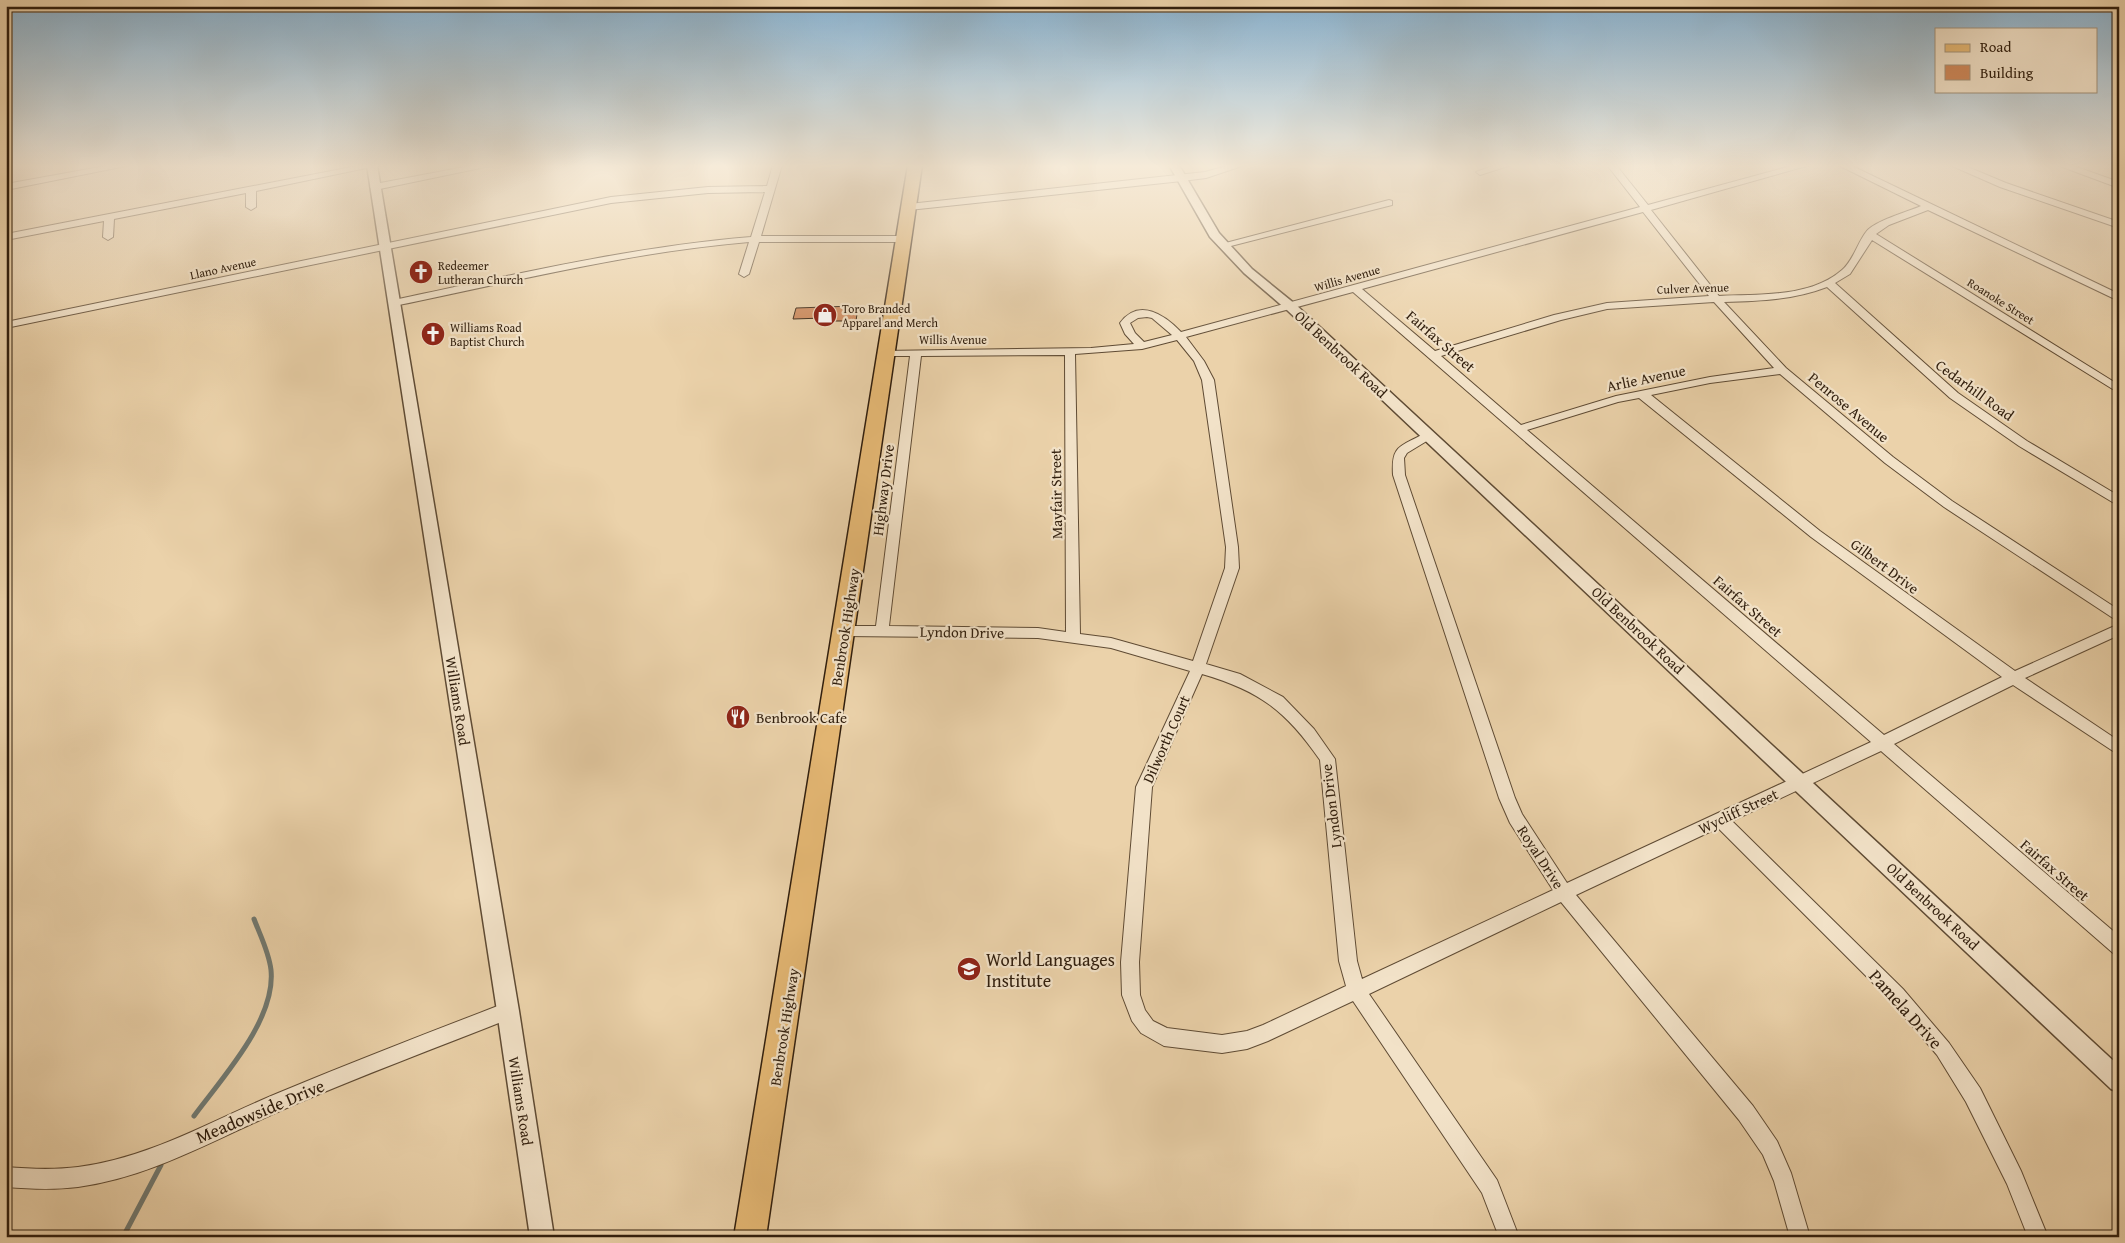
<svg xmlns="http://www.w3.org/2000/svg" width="2125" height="1243" font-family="'Gentium Book Plus',serif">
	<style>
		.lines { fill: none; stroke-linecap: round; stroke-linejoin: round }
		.stream { stroke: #717971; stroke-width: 5 }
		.building { fill: #d08a5c; stroke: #301e0d }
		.minor-casing { stroke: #5f4b34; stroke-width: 2 }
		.tertiary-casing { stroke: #5f4b34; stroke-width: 3 }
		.primary-casing { stroke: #301e0d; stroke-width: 3 }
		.minor { fill: #f2e2c8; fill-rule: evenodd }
		.tertiary { fill: #f2e2c8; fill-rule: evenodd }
		.primary { fill: #e6b975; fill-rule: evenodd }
		.labels { text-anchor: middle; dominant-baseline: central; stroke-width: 4.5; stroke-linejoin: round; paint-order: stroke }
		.far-poi-label { font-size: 12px; fill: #301e0d; stroke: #f2e2c8; text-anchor: start }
		.far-street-label { font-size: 12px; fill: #301e0d; stroke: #f2e2c8 }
		.street-label { font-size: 15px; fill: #301e0d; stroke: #f2e2c8 }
		.poi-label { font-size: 15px; fill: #301e0d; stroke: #f2e2c8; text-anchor: start }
		.near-poi-label { font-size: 18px; fill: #301e0d; stroke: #f2e2c8; text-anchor: start }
		.near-street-label { font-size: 18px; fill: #301e0d; stroke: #f2e2c8 }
	</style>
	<rect width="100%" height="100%" fill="#ebd2aa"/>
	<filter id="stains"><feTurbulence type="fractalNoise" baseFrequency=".004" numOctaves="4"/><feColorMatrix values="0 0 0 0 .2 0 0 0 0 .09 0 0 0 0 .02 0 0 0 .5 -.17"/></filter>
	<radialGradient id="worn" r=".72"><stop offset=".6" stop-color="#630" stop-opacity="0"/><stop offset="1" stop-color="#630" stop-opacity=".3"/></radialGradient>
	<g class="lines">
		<!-- stream -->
		<g class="stream">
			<path d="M194,1116C222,1078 276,1020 271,970C269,952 260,935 254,919"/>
			<path d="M123,1237L161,1165"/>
		</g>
	</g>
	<!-- building -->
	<path class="building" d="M854,306L858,307L856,321H823L824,318L793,319L796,308Z"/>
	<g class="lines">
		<!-- minor casing -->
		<g class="minor-casing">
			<g id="minor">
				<path d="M111,165H131L6,190V184Z"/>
				<path d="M362,165L376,166L256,191V207L251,210L246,207V193L114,219L113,237L108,240L103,237L104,221L6,240V234Z"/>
				<path d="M475,165H495L375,190L370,187L375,184Z"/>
				<path d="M773,165H782L761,236H904L909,239L904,242H759L749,274L744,277L739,274L749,242C629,252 512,282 394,306L389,303L394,300C513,275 630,247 751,237L765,192L708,193L611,203L6,328V322L611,197L708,187L767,186Z"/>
				<path d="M1230,165H1245L1206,178L1182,181L909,210L904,207L909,204L1205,172Z"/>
				<path d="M1495,165H1511L1480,175L1476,172Z"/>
				<path d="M1607,165H1616L1648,205L1795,165H1810L1651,210L1719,296C1758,294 1810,298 1842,270C1853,261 1858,242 1866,232C1874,221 1907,212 1921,206L1838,165H1850L2119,294V301L1928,210L1889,225L1876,234L2119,385V393L1872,240L1850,274L1835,283L1958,393L2027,441L2119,496V506L2019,446L1950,398L1827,287C1793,300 1760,301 1724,302L1786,368L1893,457L1952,501L2119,610V622L1944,507L1885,463L1780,374L1710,383L1651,395L1820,531L2015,671L2119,624V635L2025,678L2119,741V755L2013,685L1894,744L2119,936V955L2113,953L1881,751L1732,821L1903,989L1949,1043L1980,1088L2021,1171L2048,1237H2028L2007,1184L1966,1102L1937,1055L1891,1001L1718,828L1576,895L1753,1106L1777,1141L1791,1173L1810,1237H1790L1774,1181L1763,1155L1739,1120L1561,902L1369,994L1497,1180L1519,1237H1499L1482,1193L1353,1001L1268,1041L1247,1049L1222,1053L1164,1046L1141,1033L1132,1021L1122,995L1121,962L1136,787L1190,671L1111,648L1038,638L844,636L837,631L844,626H876L910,356H886L881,353L882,351L1091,348L1134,344L1125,334L1120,323C1139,297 1165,315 1181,332L1640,207ZM1643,212L1709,296L1607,303L1554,315L1435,351L1362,289ZM1353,292L1871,742L1567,883L1522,814L1515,798L1405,475L1404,458L1407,453L1435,436L1429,432L1425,433C1401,447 1391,444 1393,475L1499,798L1510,823L1553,890L1362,979L1357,961L1335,759L1314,729L1283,697L1240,674L1206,664L1239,568L1238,547L1214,380L1204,361L1186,337ZM1714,302L1774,368L1710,377L1616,396L1521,425L1441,356L1561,320L1607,309ZM1147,317L1152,318L1172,335L1144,342L1135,333L1130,323L1138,318ZM1177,340L1194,361L1202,380L1226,547L1225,568L1193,661L1111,638L1080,634L1075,354L1142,349ZM1065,355L1066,632L1038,628L889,626L921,356ZM1639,398L1811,537L2002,677L1884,735L1527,430L1618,402ZM1202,674C1260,691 1286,711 1320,760L1339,961L1346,986L1263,1025L1247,1031L1222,1035L1167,1028L1153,1021L1145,1010L1140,995L1139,962L1152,787Z"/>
				<path d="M1950,165H1963L2006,183L2119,222V228L2000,187Z"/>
				<path d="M2057,165H2071L2119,182V188Z"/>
				<path d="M1389,200L1392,201V205L1223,248L1218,245Z"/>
				<path d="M508,1002L514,1005L517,1011L514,1017C439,1047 363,1075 289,1107C221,1136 153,1177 78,1187C54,1190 30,1189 6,1187V1167C30,1169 54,1170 78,1167C151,1158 216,1118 283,1091C357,1060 433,1031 508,1002Z"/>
			</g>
		</g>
		<!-- tertiary casing -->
		<g class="tertiary-casing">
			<g id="tertiary">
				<path d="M367,165H377L519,1011L554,1237H530L497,1011Z"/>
				<path d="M1169,165H1179L1219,233L1252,269L1295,304L2119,1066V1092L2111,1089L1287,310L1244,273L1210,237Z"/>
			</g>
		</g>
		<!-- primary casing -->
		<g class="primary-casing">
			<path id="primary" d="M908,165H922L766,1237H734Z"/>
		</g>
		<!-- minor -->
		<use href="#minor" class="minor"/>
		<!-- tertiary -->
		<use href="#tertiary" class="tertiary"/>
		<!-- primary -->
		<use href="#primary" class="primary"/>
	</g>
	<!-- sky -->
	<linearGradient id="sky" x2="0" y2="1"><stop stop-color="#89b4d3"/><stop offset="0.49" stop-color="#f6ebd9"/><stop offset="1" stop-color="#f6ebd9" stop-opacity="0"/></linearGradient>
	<rect width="2125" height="339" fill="url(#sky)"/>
	<!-- icons -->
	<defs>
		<g id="church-disc" transform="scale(1.25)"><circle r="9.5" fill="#8f2418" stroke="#f2e2c8"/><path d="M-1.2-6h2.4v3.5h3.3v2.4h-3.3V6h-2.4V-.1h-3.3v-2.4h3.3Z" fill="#fff"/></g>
		<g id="shop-disc" transform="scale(1.25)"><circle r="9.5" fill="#8f2418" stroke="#f2e2c8"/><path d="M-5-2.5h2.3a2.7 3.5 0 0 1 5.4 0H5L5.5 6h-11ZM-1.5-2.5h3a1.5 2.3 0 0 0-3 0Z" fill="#fff"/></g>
		<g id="restaurant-disc" transform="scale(1.25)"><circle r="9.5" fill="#8f2418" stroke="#f2e2c8"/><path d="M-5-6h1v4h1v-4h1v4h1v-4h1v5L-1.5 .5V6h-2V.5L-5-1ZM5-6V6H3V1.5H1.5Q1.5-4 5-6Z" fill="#fff"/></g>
		<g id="school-disc" transform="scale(1.25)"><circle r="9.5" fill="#8f2418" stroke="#f2e2c8"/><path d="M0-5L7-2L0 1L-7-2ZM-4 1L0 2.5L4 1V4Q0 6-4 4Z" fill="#fff"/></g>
	</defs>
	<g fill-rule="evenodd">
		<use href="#church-disc" x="421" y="272"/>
		<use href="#shop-disc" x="825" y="315"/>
		<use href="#church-disc" x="433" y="334"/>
		<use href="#restaurant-disc" x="738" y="717"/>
		<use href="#school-disc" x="969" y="969"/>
	</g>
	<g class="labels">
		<!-- far-poi labels -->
		<g class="far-poi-label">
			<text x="438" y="265">Redeemer<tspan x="438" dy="14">Lutheran Church</tspan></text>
			<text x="842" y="308">Toro Branded<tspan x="842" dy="14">Apparel and Merch</tspan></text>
			<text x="450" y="327">Williams Road<tspan x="450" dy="14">Baptist Church</tspan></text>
		</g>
		<!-- far-street labels -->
		<g class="far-street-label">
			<text transform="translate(223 268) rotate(-12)">Llano Avenue</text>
			<text transform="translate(1347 278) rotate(-16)">Willis Avenue</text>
			<text transform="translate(1693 288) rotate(-2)">Culver Avenue</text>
			<text transform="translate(2001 301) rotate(32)">Roanoke Street</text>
			<text x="953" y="339">Willis Avenue</text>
		</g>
		<!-- street labels -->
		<g class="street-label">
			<text transform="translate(1441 341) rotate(41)">Fairfax Street</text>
			<text transform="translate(1341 354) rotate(43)">Old Benbrook Road</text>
			<text transform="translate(1646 378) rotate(-12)">Arlie Avenue</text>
			<text transform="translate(1975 390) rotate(36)">Cedarhill Road</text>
			<text transform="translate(1849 407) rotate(40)">Penrose Avenue</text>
			<text transform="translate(883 490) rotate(-83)">Highway Drive</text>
			<text transform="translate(1056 494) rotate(-91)">Mayfair Street</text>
			<text transform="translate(1885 566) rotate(37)">Gilbert Drive</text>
			<text transform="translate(1748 606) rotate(41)">Fairfax Street</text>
			<text transform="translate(845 627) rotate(-81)">Benbrook Highway</text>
			<text transform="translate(1638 630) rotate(43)">Old Benbrook Road</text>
			<text transform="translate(962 632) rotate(1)">Lyndon Drive</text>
			<text transform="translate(458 701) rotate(81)">Williams Road</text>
			<text transform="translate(1166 739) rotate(-66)">Dilworth Court</text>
			<text transform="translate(1331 806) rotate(-97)">Lyndon Drive</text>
			<text transform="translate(1738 811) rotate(-25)">Wycliff Street</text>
			<text transform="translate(1541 857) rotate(57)">Royal Drive</text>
			<text transform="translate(2055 870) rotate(41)">Fairfax Street</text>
			<text transform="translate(1933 906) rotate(43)">Old Benbrook Road</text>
			<text transform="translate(784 1027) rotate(-81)">Benbrook Highway</text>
			<text transform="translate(521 1101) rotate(81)">Williams Road</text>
		</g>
		<!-- poi labels -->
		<g class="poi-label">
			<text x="756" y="717">Benbrook Cafe</text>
		</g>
		<!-- near-poi labels -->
		<g class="near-poi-label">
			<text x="986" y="959">World Languages<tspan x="986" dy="21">Institute</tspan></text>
		</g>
		<!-- near-street labels -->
		<g class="near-street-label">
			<text transform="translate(1906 1009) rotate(48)">Pamela Drive</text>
			<text transform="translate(260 1111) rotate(-23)">Meadowside Drive</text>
		</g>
	</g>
	<!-- margin -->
	<rect width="2125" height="1243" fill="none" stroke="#ebd2aa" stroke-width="25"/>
	<rect x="8" y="8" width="2110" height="1228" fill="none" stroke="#301e0d" stroke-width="2.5"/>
	<rect x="12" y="12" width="2100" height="1218" fill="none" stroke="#301e0d"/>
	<!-- legend -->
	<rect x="1935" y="28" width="162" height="65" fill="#f2e2c8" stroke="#a4947d"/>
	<rect x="1945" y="44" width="25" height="8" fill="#e6b975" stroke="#a4947d"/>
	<text x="1980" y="52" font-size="15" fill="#301e0d">Road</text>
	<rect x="1945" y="65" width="25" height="15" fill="#d08a5c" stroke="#a4947d"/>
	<text x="1980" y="78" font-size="15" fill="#301e0d">Building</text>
	<rect width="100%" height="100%" filter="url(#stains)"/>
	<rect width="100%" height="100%" fill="url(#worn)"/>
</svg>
